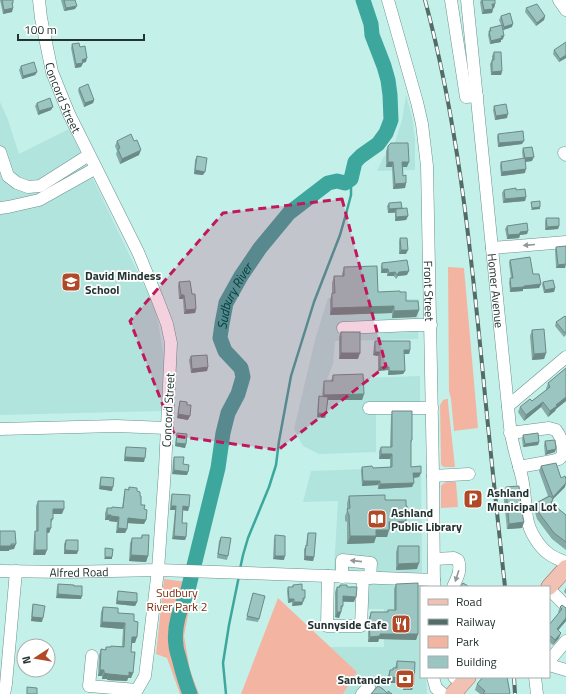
<svg xmlns="http://www.w3.org/2000/svg" width="566" height="694" font-family="'Titillium Web',sans-serif">
	<style>
		.built { fill: #b0e4dd }
		.green { fill: #f3b5a1 }
		.lines { fill: none; stroke-linecap: round; stroke-linejoin: round }
		.stream { stroke: #3da69d; stroke-width: 2.5 }
		.river { stroke: #3da69d; stroke-width: 15 }
		.minor-casing { stroke: #6a938e; stroke-width: 13 }
		.major-casing { stroke: #a37665; stroke-width: 17 }
		.minor { stroke: #fff; stroke-width: 12 }
		.major { stroke: #f1c2b3; stroke-width: 16 }
		.rail-casing { stroke: #536c68; stroke-width: 4 }
		.rail { stroke: #fff; stroke-width: 2.5; stroke-dasharray: 8; stroke-linecap: butt }
		.wall { fill: #85a9a5 }
		.shaded-wall { fill: #6c8a86 }
		.building { fill: #9bc5c0; stroke: #6c8a86 }
		.oneway { fill: #909998 }
		.marked { fill: #c2185b; fill-opacity: 0.2; stroke: #c2185b; stroke-width: 3; stroke-dasharray: 8 5; stroke-linejoin: round }
		.labels { text-anchor: middle; dominant-baseline: central; stroke-width: 3.5; stroke-linejoin: round; paint-order: stroke }
		.street-label { font-size: 12px; fill: #223331; stroke: #fff }
		.poi-label { font-size: 12px; font-weight: bold; fill: #223331; stroke: #fff; text-anchor: start }
		.park-label { font-size: 12px; fill: #7f2e10; stroke: #fff }
		.water-label { font-size: 13px; font-style: italic; fill: #00413c; stroke: #fff }
	</style>
	<rect width="100%" height="100%" fill="#c4f0ea"/>
	<!-- built -->
	<g class="built">
		<path d="M406,95L412,117L415,139V170L377,171L383,158L394,145L402,120Z"/>
		<path d="M0,102L8,120L19,154L69,129L129,254L156,311L164,356L161,411L0,415Z"/>
		<path d="M328,298L419,299L418,339L335,341L333,364L327,379L420,376V411L376,413V452L319,454L303,446L294,429L315,340Z"/>
		<path d="M421,467L422,571L421,677H426L427,694H343L357,672L330,647H384V609H363L364,570L334,569L338,501L303,502L311,471Z"/>
	</g>
	<!-- green -->
	<g class="green">
		<path d="M448,267L464,268L478,428L454,431L451,399L449,391Z"/>
		<path d="M446,399H448V403L455,467H444L441,465L440,405L443,400Z"/>
		<path d="M447,482H456L458,507L441,508V486L444,483Z"/>
		<path d="M164,579L194,583L184,636L190,670L199,694H180L167,658L156,654Z"/>
		<path d="M278,598L357,672L343,694H241Z"/>
	</g>
	<g class="lines">
		<!-- stream -->
		<g class="stream">
			<path d="M240,569L243,555L248,538L269,487L276,465L279,441L291,376L314,302L340,235L346,214L351,195V179"/>
			<path d="M226,694L223,663L229,625L239,576"/>
		</g>
		<!-- river -->
		<path class="river" id="s1" d="M190,694C185,682 182,670 179,658C178,654 176,649 176,645C173,626 181,607 188,590L218,468L223,433L228,413L238,394L243,377L241,368L225,351L220,338L222,324L226,303L241,276L260,248L289,213L328,183L337,181L345,183L351,179L355,162L361,156L378,144L386,133L391,120L390,95L388,80L384,66L372,35L371,24L363,0"/>
		<!-- minor casing -->
		<g class="minor-casing">
			<g id="minor">
				<path id="s2" d="M39,0L41,18L52,72L69,114L138,252L157,298L167,324L171,343L165,469L158,570L145,676L137,690L89,686L92,656"/>
				<path id="s3" d="M388,0L417,102L422,124L427,166L433,474L434,587"/>
				<path d="M451,0L466,97L477,96"/>
				<path id="s4" d="M467,0L510,427C512,445 518,461 522,478C525,491 525,505 527,518C529,531 539,547 549,554C554,558 560,560 566,562"/>
				<path d="M559,0L566,10"/>
				<path d="M0,152L8,176L17,183L28,187L40,186L89,155"/>
				<path d="M564,153L566,155"/>
				<path d="M0,208L8,207L39,200L96,168"/>
				<path d="M492,248L566,242"/>
				<path d="M343,328L414,325H431"/>
				<path d="M508,406L566,357"/>
				<path d="M369,408H432"/>
				<path d="M0,429L116,426L167,428"/>
				<path d="M510,433L549,428L556,430C562,438 563,445 563,455L559,459L552,461L519,467"/>
				<path d="M433,476L469,474"/>
				<path d="M434,559L454,558L458,560C462,570 457,578 453,587"/>
				<path id="s5" d="M0,571L65,572L158,570L246,573L434,580"/>
				<path d="M328,576L327,626H361L363,577"/>
				<path d="M342,577V560L371,563L370,578"/>
				<path d="M549,589L566,606"/>
				<path d="M549,661L566,641"/>
				<path d="M549,665L566,670"/>
				<path d="M433,677L436,688L443,694"/>
				<path d="M454,677L462,683"/>
				<path d="M535,677L537,694"/>
				<path d="M4,694L6,684L16,571"/>
				<path d="M362,694L369,687"/>
			</g>
		</g>
		<!-- major casing -->
		<g class="major-casing">
			<g id="major">
				<path d="M549,587L566,568"/>
				<path d="M453,694L468,677"/>
			</g>
		</g>
		<!-- minor -->
		<use href="#minor" class="minor"/>
		<!-- major -->
		<use href="#major" class="major"/>
		<!-- rail casing -->
		<g class="rail-casing">
			<g id="rail">
				<path d="M425,0C457,119 470,242 482,364C489,439 497,513 505,587"/>
				<path d="M514,677L515,694"/>
			</g>
		</g>
		<!-- rail -->
		<use href="#rail" class="rail"/>
	</g>
	<!-- wall -->
	<g class="wall">
		<path d="M0,0H13V3L12,12L3,14Z"/>
		<path d="M61,0H75V9L64,11Z"/>
		<path d="M481,0H495V4L494,8H493L492,13L482,14L480,2Z"/>
		<path d="M526,8L545,16L544,20L536,26L525,12Z"/>
		<path d="M501,16L512,27L503,30V39L501,40V42L490,44L488,35L490,28L501,25L499,20Z"/>
		<path d="M72,44L80,47L86,62L83,63L81,67L75,68L71,48Z"/>
		<path d="M554,50L566,58L559,62L553,54Z"/>
		<path d="M494,52L502,71L501,75H491L490,64L492,60V56Z"/>
		<path d="M21,66L37,72L35,75L22,79L19,70Z"/>
		<path d="M79,88L94,100L93,103L84,107L78,91Z"/>
		<path d="M37,103L51,110L38,115L35,106Z"/>
		<path d="M494,106L507,118L495,120L493,110Z"/>
		<path d="M498,134L522,144L498,147L497,137Z"/>
		<path d="M117,141L139,155L120,164L116,154L117,151L115,146Z"/>
		<path d="M388,146L407,167H403V176L406,183L405,188L393,189L392,167H386V151Z"/>
		<path d="M523,148L532,161L525,162V173L501,176L500,166L501,162L523,159L522,152Z"/>
		<path d="M197,156L203,175L194,174L195,160Z"/>
		<path d="M504,190H516L526,197L525,201L503,203L502,193Z"/>
		<path d="M389,203L402,208L408,216L406,220L395,221V213H388L387,206Z"/>
		<path d="M546,218L559,226L558,229L545,230V222Z"/>
		<path d="M507,226L528,231L527,234L520,235L519,238L507,239L505,229Z"/>
		<path d="M400,238L406,254H399V242Z"/>
		<path d="M556,247L565,268H556L555,250Z"/>
		<path d="M510,260L533,274L541,284L539,288L523,289V291L510,292L509,282L511,278L509,263Z"/>
		<path d="M382,263L407,275L398,276L396,279L394,276H387V273H381V267Z"/>
		<path d="M344,267L378,292H400L406,301L419,310L416,317L392,318V313L330,315V300L332,293V283L334,276H342V274Z"/>
		<path d="M179,282L192,294L196,309L195,313L184,314L183,299H179L178,286Z"/>
		<path d="M543,282L555,288L554,292L544,293L542,285Z"/>
		<path d="M565,316L566,335L564,337L555,326L556,322Z"/>
		<path d="M532,330L546,353L544,359L532,360L530,336Z"/>
		<path d="M341,332L358,359H339V337Z"/>
		<path d="M375,341L410,350L409,354H404L405,371L403,374L388,375V370L378,371V356L373,355L374,345Z"/>
		<path d="M191,356L208,367L207,371L191,373L189,360Z"/>
		<path d="M566,368V401L556,409L555,411L548,417L541,407L524,421L518,412L520,407L532,401L546,390V389L548,383Z"/>
		<path d="M333,375L364,394L362,400H328L326,414L325,418L317,417L318,400L319,396L322,397L323,386L324,381H331Z"/>
		<path d="M180,401L187,405L188,420L177,418L179,405Z"/>
		<path d="M392,411L412,440L411,443V467L419,477L414,478L412,487L378,489V485L362,486L361,471L362,467L373,468L390,467V459H379V451L381,447H390L391,416Z"/>
		<path d="M177,433L186,444L185,448L175,446L176,437Z"/>
		<path d="M523,435L539,442L538,445L523,447L522,439Z"/>
		<path d="M545,441L555,452L545,455L544,445Z"/>
		<path d="M126,447L144,462L124,461L125,450Z"/>
		<path d="M174,457L188,472L187,475L172,474L173,461Z"/>
		<path d="M541,466L565,487L553,499L552,503L566,515V550L552,539L537,519L534,509L536,503L548,496L539,471Z"/>
		<path d="M101,477L112,491L99,489L100,480Z"/>
		<path d="M129,487L137,491L140,496L141,505L144,509L146,520L144,524L127,523V529L125,533H116L117,522L109,521V520H105V513L107,508H122L124,494L125,489L128,490Z"/>
		<path d="M506,487L524,522L522,528L507,529L503,492Z"/>
		<path d="M172,494L189,507L188,511L183,510L182,523L186,537L185,540L172,539L175,510H170L171,498Z"/>
		<path d="M349,496L385,500L406,506L408,514L406,519V521L403,529H389L387,537H376L374,543L347,544V522L345,521V516L347,511V503Z"/>
		<path d="M38,501L62,514H53V519L51,523L49,533H47L45,555H33L34,536L35,531H36V506Z"/>
		<path d="M308,533L314,557L313,561L304,560V549L306,546L307,537Z"/>
		<path d="M142,535L148,556L146,562L129,561L130,543L132,538H141Z"/>
		<path d="M275,535L284,560L273,559L274,539Z"/>
		<path d="M221,537L228,556L227,560L217,558L219,541Z"/>
		<path d="M66,540L77,554H64V544Z"/>
		<path d="M398,546L417,569L396,570V552Z"/>
		<path d="M58,584L74,586L81,599L56,598L57,587Z"/>
		<path d="M396,584L418,634L416,640L379,639L378,642H368V630L369,618L371,612H387L388,610H394V589Z"/>
		<path d="M293,585L302,590L305,598L304,601H303L302,605L292,606V602L288,603L287,591L288,587H292Z"/>
		<path d="M340,585L347,587L354,602H343V606L339,618L335,617V592L337,587H339Z"/>
		<path d="M566,587V594L564,592Z"/>
		<path d="M118,591L137,602L135,606L116,604L117,595Z"/>
		<path d="M253,593L259,619L258,622L246,620Z"/>
		<path d="M33,604L42,622L31,621L32,608Z"/>
		<path d="M103,607L118,613L134,621L135,643H131V652L133,673L131,678H128L127,681L107,680V679H102V676H98L99,655L101,649L105,650L106,647L122,646L123,629L100,627L101,612Z"/>
		<path d="M560,607L566,608V621L558,630L559,638L553,645L549,642V625L559,613L558,612Z"/>
		<path d="M397,661L412,690H403V683H387L388,676L390,670H393V668H395Z"/>
		<path d="M477,684L510,693L509,694H480L475,690Z"/>
	</g>
	<!-- shaded-wall -->
	<g class="shaded-wall">
		<path d="M492,4H495L494,8H491Z"/>
		<path d="M77,6L75,9L64,11L66,8Z"/>
		<path d="M13,8L12,12L3,14L4,10Z"/>
		<path d="M493,9L492,13L482,14L484,10Z"/>
		<path d="M545,16L544,20L536,26L537,23Z"/>
		<path d="M513,24L512,27L503,30L504,27Z"/>
		<path d="M501,36H504L503,39L501,40V42L490,44L491,41Z"/>
		<path d="M566,55V58L559,62L560,59Z"/>
		<path d="M87,58L86,62L80,63L82,60Z"/>
		<path d="M83,63L81,67L75,68L76,64Z"/>
		<path d="M502,71L501,75H491L492,72Z"/>
		<path d="M37,72L35,75L22,79L23,76Z"/>
		<path d="M94,100L93,103L84,107L85,103Z"/>
		<path d="M53,107L51,110L38,115L39,111Z"/>
		<path d="M508,114L507,118L495,120L496,116Z"/>
		<path d="M524,141L522,144L498,147L499,143Z"/>
		<path d="M141,150L139,155L120,164L122,159Z"/>
		<path d="M534,157L532,161L524,162L525,158Z"/>
		<path d="M388,162H393L392,167H386Z"/>
		<path d="M402,162H409L407,167H400Z"/>
		<path d="M526,169L525,173L501,176L502,172Z"/>
		<path d="M195,170L205,172L203,175L194,174Z"/>
		<path d="M406,183L405,188L393,189L395,184Z"/>
		<path d="M526,197L525,201L503,203L505,199Z"/>
		<path d="M540,207V209L531,210L532,208Z"/>
		<path d="M402,208L396,209L395,212L388,213L389,209Z"/>
		<path d="M408,216L406,220L395,221L396,217Z"/>
		<path d="M559,226L558,229L545,230L547,227Z"/>
		<path d="M528,231L527,234L520,235L519,238L507,239L508,235L520,232Z"/>
		<path d="M401,250H408L406,254H399Z"/>
		<path d="M566,264L565,268H556L558,265Z"/>
		<path d="M382,269H388L387,273H381Z"/>
		<path d="M409,271L407,275L398,276L396,279L399,272Z"/>
		<path d="M395,272L394,276H387L389,273Z"/>
		<path d="M541,284L539,288L523,289V291L510,292L511,288L524,286Z"/>
		<path d="M555,288L554,292L544,293L545,290Z"/>
		<path d="M181,295H184L183,299H179Z"/>
		<path d="M394,306L392,313L330,315L332,308Z"/>
		<path d="M196,309L195,313L184,314L186,310Z"/>
		<path d="M419,310L416,317L392,318L394,311Z"/>
		<path d="M404,350H410L409,354H403Z"/>
		<path d="M375,352H380L378,356L373,355Z"/>
		<path d="M341,353H360L358,359H339Z"/>
		<path d="M546,353L544,359L532,360L534,354Z"/>
		<path d="M208,367L207,371L191,373L192,369Z"/>
		<path d="M380,367H389L388,370L378,371Z"/>
		<path d="M389,371H405L403,374L388,375Z"/>
		<path d="M364,394L362,400H322L324,395Z"/>
		<path d="M566,397V401L556,409L555,411L548,417L550,411L556,405Z"/>
		<path d="M543,402L541,407L524,421L526,415Z"/>
		<path d="M318,413L326,414L325,418L317,417Z"/>
		<path d="M178,414L190,416L188,420L177,418Z"/>
		<path d="M539,442L538,445L523,447L525,444Z"/>
		<path d="M176,443L186,444L185,448L175,446Z"/>
		<path d="M556,449L555,452L545,455L547,451Z"/>
		<path d="M381,454H392L390,459H379Z"/>
		<path d="M125,457L145,458L144,462L124,461Z"/>
		<path d="M174,470L188,472L187,475L172,474Z"/>
		<path d="M413,473H421L419,477L412,478Z"/>
		<path d="M363,481H380L378,485L362,486Z"/>
		<path d="M414,483L412,487L378,489L380,484Z"/>
		<path d="M566,483L565,487L553,499L551,505V502L553,497Z"/>
		<path d="M100,486L113,487L112,491L99,489Z"/>
		<path d="M171,506H176L175,510H170Z"/>
		<path d="M183,506L189,507L188,511L182,510Z"/>
		<path d="M53,509H64L62,514H51Z"/>
		<path d="M107,515H111L109,520H105Z"/>
		<path d="M111,516L119,517L117,522L109,521Z"/>
		<path d="M128,518L146,520L144,524L126,523Z"/>
		<path d="M406,521L403,529H386L389,522Z"/>
		<path d="M524,522L522,528L507,529L509,524Z"/>
		<path d="M47,528H51L49,533H45Z"/>
		<path d="M118,528L127,529L125,533H116Z"/>
		<path d="M376,530H389L387,537H376L374,543L347,544L350,536Z"/>
		<path d="M174,536L186,537L185,540L172,539Z"/>
		<path d="M16,544L14,549L9,550V551H0V546Z"/>
		<path d="M35,550H47L45,555H33Z"/>
		<path d="M65,550L78,551L77,554H64Z"/>
		<path d="M131,555L148,556L146,562L129,561Z"/>
		<path d="M275,556H285L284,560L273,559Z"/>
		<path d="M305,556L314,557L313,561L304,560Z"/>
		<path d="M105,557H112V559H104Z"/>
		<path d="M419,563L417,569L396,570L398,564Z"/>
		<path d="M58,594L82,596L81,599L56,598Z"/>
		<path d="M343,596L356,597L354,602L341,601Z"/>
		<path d="M289,599H294L292,602L288,603Z"/>
		<path d="M117,601L137,602L135,606L116,604Z"/>
		<path d="M294,602H303L302,605L292,606Z"/>
		<path d="M337,612H341L339,618L335,617Z"/>
		<path d="M32,617L43,618L42,622L31,621Z"/>
		<path d="M566,618V621L555,634L557,629Z"/>
		<path d="M102,622L125,623L123,629L100,627Z"/>
		<path d="M561,633L559,638L553,645L555,640Z"/>
		<path d="M380,634H418L416,640L379,639L378,642H368L370,637Z"/>
		<path d="M132,637H137L135,643H130Z"/>
		<path d="M100,670H104L102,676H98Z"/>
		<path d="M29,671L39,672L38,676L27,675Z"/>
		<path d="M129,672L133,673L131,678H128L127,681L107,680L109,674Z"/>
		<path d="M104,673L109,674L107,679H102Z"/>
		<path d="M389,677L405,678L403,683H387Z"/>
		<path d="M405,684L414,685L412,690H403Z"/>
	</g>
	<!-- building -->
	<g class="building">
		<path d="M2,0H13V3H12L13,8L4,10Z"/>
		<path d="M64,0H75L77,6L66,8Z"/>
		<path d="M482,0H495V4H492L493,9L484,10Z"/>
		<path d="M537,4L545,16L537,23L526,8Z"/>
		<path d="M510,13L513,24L504,27L501,16Z"/>
		<path d="M502,25L504,36H501L502,38L491,41L489,31H491L490,28Z"/>
		<path d="M566,42V55L560,59L554,50Z"/>
		<path d="M79,43L80,47L85,46L87,58L82,60L83,63L76,64L72,44Z"/>
		<path d="M494,52H501L502,71L492,72V60H494Z"/>
		<path d="M34,62L37,72L23,76L21,66Z"/>
		<path d="M88,84L94,100L85,103L79,88Z"/>
		<path d="M50,98L53,107L39,111L37,103Z"/>
		<path d="M506,104L508,114L496,116L494,106Z"/>
		<path d="M523,131L524,141L499,143L498,134Z"/>
		<path d="M131,134L134,141L137,140L141,150L122,159L118,149L120,148L117,141Z"/>
		<path d="M391,143H408L409,162H402L403,176L406,175V183L395,184L393,162H388V146Z"/>
		<path d="M532,147L534,157L525,158L523,148Z"/>
		<path d="M197,156L207,158L205,172L195,170Z"/>
		<path d="M525,158L526,169L502,172L501,162Z"/>
		<path d="M516,188V190L525,189L526,197L505,199L504,190Z"/>
		<path d="M540,201V207L532,208L531,202Z"/>
		<path d="M401,202L402,208L389,209V203Z"/>
		<path d="M407,208L408,216L396,217V209Z"/>
		<path d="M546,218H559V226L547,227Z"/>
		<path d="M527,223L528,231L520,232V234L508,235L507,226Z"/>
		<path d="M400,238H407L408,250H401Z"/>
		<path d="M566,246V264L558,265L556,247Z"/>
		<path d="M530,257L533,274H539L541,284L524,286V287L511,288L510,278H513L510,260Z"/>
		<path d="M407,260L409,271L399,272L397,275L395,272L389,273L388,269H382V263Z"/>
		<path d="M377,266L378,292L400,291V292H406V301H418L419,310L394,311V306L332,308V293H335L334,276H344V267Z"/>
		<path d="M553,280L555,288L545,290L543,282Z"/>
		<path d="M190,281L192,294H195L196,309L186,310L184,295H181L179,282Z"/>
		<path d="M565,316L566,317V332L565,333L556,322Z"/>
		<path d="M544,329L546,353L534,354L532,330Z"/>
		<rect x="341" y="332" width="19" height="21"/>
		<path d="M375,341H410V350H404L405,371H389V367H380V352H375Z"/>
		<path d="M207,355L208,367L192,369L191,356Z"/>
		<path d="M566,368V397L556,405L557,406L550,411L543,402L526,415L520,407L530,399L532,401L550,387L548,383Z"/>
		<path d="M363,374L364,394L324,395V381H333V375Z"/>
		<path d="M319,396L328,397L326,414L318,413Z"/>
		<path d="M180,401L187,402V405H191L190,416L178,414Z"/>
		<path d="M392,411H412V440H411V467L421,466V473H413L414,483L380,484V481H363L362,467L372,466L373,468L392,467V454H381V447H392Z"/>
		<path d="M177,433L187,434L186,444L176,443Z"/>
		<path d="M538,433L539,442L525,444L523,435Z"/>
		<path d="M555,440L556,449L547,451L545,441Z"/>
		<path d="M126,447L146,448L145,458L125,457Z"/>
		<path d="M174,457H184L183,464L189,465L188,472L174,470Z"/>
		<path d="M556,463L561,478L565,476L566,479V483L553,497L541,466Z"/>
		<path d="M101,477L114,478L113,487L100,486Z"/>
		<path d="M519,486L522,513L524,522L509,524L506,487Z"/>
		<path d="M129,487L137,488V491L140,492V496H141V505H145L144,509L147,510L146,520L128,518L127,529L118,528L119,517L111,516V515H107V508H112V507L123,508L125,489L129,490Z"/>
		<path d="M172,494L190,495L189,507L183,506L182,523H187L186,537L174,536L176,506H171Z"/>
		<path d="M385,495V500H406V506H407L408,514H406V521L389,522V530H376V536H350L349,514L348,513L347,509L350,508L349,496Z"/>
		<path d="M550,496L553,499L551,503L566,515V542L554,533L539,513L536,503Z"/>
		<path d="M38,501H64V509H53V519H51V528H47V550H35V531H38Z"/>
		<path d="M0,531H15L16,544H11V546H0Z"/>
		<path d="M308,533H316L314,557L305,556L306,545L307,546Z"/>
		<path d="M142,535H149L148,556L131,555L132,538H142Z"/>
		<path d="M275,535L285,536V556H275Z"/>
		<path d="M221,537L231,538L228,556L218,554Z"/>
		<path d="M66,540H78V551L65,550Z"/>
		<path d="M398,546H419V563L398,564Z"/>
		<path d="M105,548L113,549L112,557H105Z"/>
		<path d="M418,583V634H380V636L370,637L369,624L371,612H388V610H396V584Z"/>
		<path d="M463,583L468,586V587H460Z"/>
		<path d="M58,584L74,585V586H82V596L58,594Z"/>
		<path d="M302,584V590H305V598H303V602H294V599H289L288,587H293V585Z"/>
		<path d="M340,585H347V587H357L356,597L343,596V606H341V612H337V587H340Z"/>
		<path d="M118,591L137,593V602L117,601Z"/>
		<path d="M253,593L265,596L259,619L247,616Z"/>
		<path d="M33,604L45,606L43,618L32,617Z"/>
		<path d="M562,605L566,608V618L557,629L561,633L555,640L551,636L549,639V625L562,609L560,607Z"/>
		<path d="M103,607L118,608V613L134,614V621L138,622L137,637H132L131,652H135L133,673L129,672V676L109,674L104,673V670H100L101,649L106,650V647H111V646L124,647L125,623L102,622Z"/>
		<path d="M397,661L415,662L414,685L405,684V678L389,677L390,670H393V668H397Z"/>
		<path d="M29,670H39V672L29,671Z"/>
		<path d="M483,677H507L510,693L509,694H483L485,691L477,684Z"/>
		<path d="M378,686L383,689L388,694V691L392,694H371Z"/>
		<path d="M27,687L37,688V694H27Z"/>
	</g>
	<!-- one-way arrows -->
	<defs><path id="oneway-solid" d="M-6-.8H1V-3.2L6.5 0L1 3.2V.8H-6Z"/></defs>
	<g class="oneway">
		<use href="#oneway-solid" transform="translate(529 245) rotate(175)"/>
		<use href="#oneway-solid" transform="translate(356 561) rotate(-174)"/>
		<use href="#oneway-solid" transform="translate(457 576) rotate(108)"/>
	</g>
	<!-- marked area -->
	<path class="marked" d="M342,199L386,366L278,450L175,436L130,321L223,213Z"/>
	<!-- icons -->
	<defs>
		<g id="school-square" transform="scale(1)"><rect x="-9" y="-9" width="18" height="18" rx="4" fill="#b14926" stroke="#fff"/><path d="M0-5L7-2L0 1L-7-2ZM-4 1L0 2.5L4 1V4Q0 6-4 4Z" fill="#fff"/></g>
		<g id="parking-square" transform="scale(1)"><rect x="-9" y="-9" width="18" height="18" rx="4" fill="#b14926" stroke="#fff"/><path d="M-3.5-5.5H1a3.5 3.5 0 0 1 0 7H-1V5.5H-3.5ZM-1-3.4V-.6H.8a1.4 1.4 0 0 0 0-2.8Z" fill="#fff"/></g>
		<g id="library-square" transform="scale(1)"><rect x="-9" y="-9" width="18" height="18" rx="4" fill="#b14926" stroke="#fff"/><path d="M-6-4Q-3-5.5-.7-3.5V5Q-3 3-6 4ZM6-4Q3-5.5 .7-3.5V5Q3 3 6 4Z" fill="#fff"/></g>
		<g id="restaurant-square" transform="scale(1)"><rect x="-9" y="-9" width="18" height="18" rx="4" fill="#b14926" stroke="#fff"/><path d="M-5-6h1v4h1v-4h1v4h1v-4h1v5L-1.5 .5V6h-2V.5L-5-1ZM5-6V6H3V1.5H1.5Q1.5-4 5-6Z" fill="#fff"/></g>
		<g id="bank-square" transform="scale(1)"><rect x="-9" y="-9" width="18" height="18" rx="4" fill="#b14926" stroke="#fff"/><path d="M-6-4H6V4H-6ZM0-2.3a2.3 2.3 0 1 0 0 4.6a2.3 2.3 0 1 0 0-4.6Z" fill="#fff"/></g>
	</defs>
	<g fill-rule="evenodd">
		<use href="#school-square" x="71" y="282"/>
		<use href="#parking-square" x="473" y="499"/>
		<use href="#library-square" x="377" y="519"/>
		<use href="#restaurant-square" x="401" y="624"/>
		<use href="#bank-square" x="405" y="679"/>
	</g>
	<g class="labels">
		<!-- street labels -->
		<g class="street-label">
			<text stroke="none"><textPath href="#s2" startOffset="101">Concord Street</textPath></text>
			<text stroke="none"><textPath href="#s3" startOffset="296">Front Street</textPath></text>
			<text stroke="none"><textPath href="#s4" startOffset="292">Homer Avenue</textPath></text>
			<text transform="translate(168 410) rotate(-87)">Concord Street</text>
			<text stroke="none"><textPath href="#s5" startOffset="79">Alfred Road</textPath></text>
		</g>
		<!-- poi labels -->
		<g class="poi-label">
			<text x="85" y="275">David Mindess<tspan x="85" dy="14">School</tspan></text>
			<text x="487" y="492">Ashland<tspan x="487" dy="14">Municipal Lot</tspan></text>
			<text x="391" y="512">Ashland<tspan x="391" dy="14">Public Library</tspan></text>
			<text x="387" y="624" text-anchor="end">Sunnyside Cafe</text>
			<text x="391" y="679" text-anchor="end">Santander</text>
		</g>
		<!-- park labels -->
		<g class="park-label">
			<text x="177" y="592">Sudbury<tspan x="177" dy="14">River Park 2</tspan></text>
		</g>
		<!-- water labels -->
		<g class="water-label">
			<text stroke="none"><textPath href="#s1" startOffset="420">Sudbury River</textPath></text>
		</g>
	</g>
	<!-- legend -->
	<rect x="420" y="586" width="130" height="92" fill="#ffffff" stroke="#a7adad"/>
	<rect x="428" y="599" width="20" height="6" fill="#f1c2b3" stroke="#a7adad"/>
	<text x="456" y="606" font-size="12" fill="#223331">Road</text>
	<rect x="428" y="619" width="20" height="6" fill="#536c68" stroke="#a7adad"/>
	<text x="456" y="626" font-size="12" fill="#223331">Railway</text>
	<rect x="428" y="636" width="20" height="12" fill="#f3b5a1" stroke="#a7adad"/>
	<text x="456" y="646" font-size="12" fill="#223331">Park</text>
	<rect x="428" y="656" width="20" height="12" fill="#9bc5c0" stroke="#a7adad"/>
	<text x="456" y="666" font-size="12" fill="#223331">Building</text>
	<!-- north arrow -->
	<g transform="translate(36 658) rotate(258)"><circle r="19" fill="#ffffff" stroke="#a7adad"/>
	<path d="M0-3L7 15L0 10L-7 15Z" fill="#b14926"/>
	<text y="-6" font-size="11" font-weight="bold" text-anchor="middle" fill="#223331">N</text>
	</g>
	<!-- scale -->
	<path d="M18 34v6h126v-6" fill="none" stroke="#223331" stroke-width="2"/>
	<text x="24" y="34" font-size="12" fill="#223331" stroke="#ffffff" stroke-width="3" paint-order="stroke">100 m</text>
</svg>
